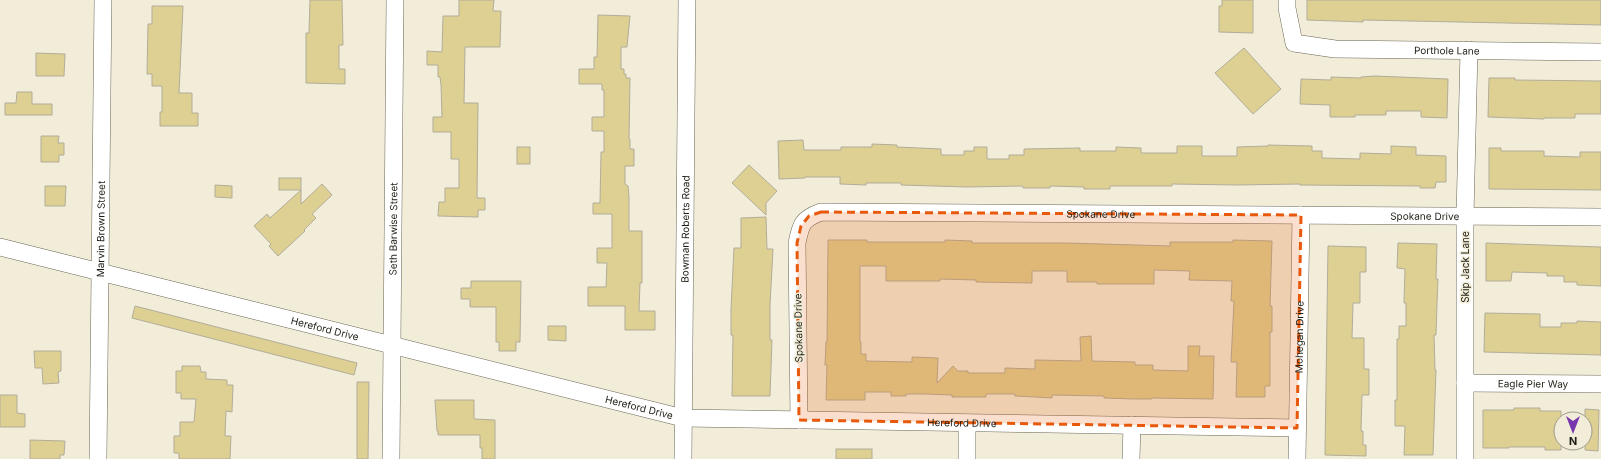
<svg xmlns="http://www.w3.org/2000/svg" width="1601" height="459" font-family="Inter,sans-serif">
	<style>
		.building { fill: #decf92; stroke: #b1ad9a }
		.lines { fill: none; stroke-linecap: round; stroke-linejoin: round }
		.minor-casing { stroke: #6a6655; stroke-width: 18 }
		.minor { stroke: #fff; stroke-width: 17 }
		.marked { fill: #e8590c; fill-opacity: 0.2; stroke: #e8590c; stroke-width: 3; stroke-dasharray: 8 5; stroke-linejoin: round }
		.labels { text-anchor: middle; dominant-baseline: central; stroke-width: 3; stroke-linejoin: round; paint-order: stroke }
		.street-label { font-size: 10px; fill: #1d1c14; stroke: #f1edd9 }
	</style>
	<rect width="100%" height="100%" fill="#f1edd9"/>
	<!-- building -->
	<g class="building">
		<path d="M310,0H342L343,45H339V69H345V84L306,83V33H309Z"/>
		<path d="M459,0H494L493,11H501L500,47H465L464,103H478L477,198H485V210H478V217L438,216L439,202H445V188H459V159H451V132H433V117H442L441,85L440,77H438V65H427V51L442,52L443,16H459Z"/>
		<path d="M1222,0H1253V33L1219,32V6H1222Z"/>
		<path d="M1307,0H1601V25L1363,20V22L1307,20Z"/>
		<path d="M152,6H183L179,93H192V113H198V126H160V112H162V86H152V74H147L148,24H152Z"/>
		<path d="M598,15L630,16L627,47H621V69H624V74H626V78H630L629,139H630V149H634V166H625V184L628,186L629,197V231H642V283H640L639,311H655V330H625V306H588V287H606L607,263H597V248H612V214H593V203H600L601,152H604V131H592V117H604V90H602V84H579V69H594V57H597Z"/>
		<path d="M1244,48L1281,89L1253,114L1215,73Z"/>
		<path d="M36,53L65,54L64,76H36Z"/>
		<path d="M1375,76L1448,79L1447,118L1421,117V111H1386V115H1355V117H1330V105L1300,104L1301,79L1331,80V77L1361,78V77Z"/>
		<path d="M1489,78H1515V80L1601,81V114H1575V118H1544V119L1488,117Z"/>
		<path d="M17,92H32V104H52V115H5V103H16Z"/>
		<path d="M41,136H59L58,143H64V155H59V162H41Z"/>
		<path d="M803,140L804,150H841V147H872V144L897,145V147L941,149V155H964V151H974V147H987V159H1009V155H1024V149L1080,148V151H1116V147L1141,148V153H1177V146H1202V156H1237V147L1268,146V145L1312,146V151H1322V158L1360,159V153L1391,154V146L1416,147V155L1446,156V182H1436L1435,188H1420V186L1300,185V184L1237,185L1172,184V186H1110V189H1084V187L1050,186V188H1023V186L967,187L901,185V183H866V185L840,184V177H805V178L779,179L778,141Z"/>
		<rect x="517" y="147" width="13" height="17"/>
		<path d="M1489,148H1501V151H1544V156L1580,157V152H1601V190L1489,189Z"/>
		<path d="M749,165L777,191L766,203V215L732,183Z"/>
		<rect x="279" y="178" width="22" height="12"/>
		<path d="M322,184L332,195L312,214L316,218L304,230L305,231L278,256L269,246L271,244L254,226L267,214L270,218L301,190V204Z"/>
		<path d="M215,185L232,186V198L215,197Z"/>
		<path d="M45,186H66L65,206H45Z"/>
		<path d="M766,217L767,249H773L770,305V340H772L770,396H732L733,335H731V309L734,248H741V218Z"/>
		<path d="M828,240H867V242H945V240L972,241V243H1067L1170,246V242H1233V240L1272,241L1270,306H1272V332H1270V386H1265V397H1236L1237,362H1231L1234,301H1231L1232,281L1189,280L1190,271L1154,270V284H1097V282H1067V271H1032V283L976,282V280L940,279V281H886V266H860V342H861V354H866V361L912,362V357L938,358L937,383L953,366L958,371H968V373H1005V368L1035,369V360L1081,361L1080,337L1091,336L1092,361L1135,362V365H1153V370L1188,371V346H1200L1199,356H1214L1213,399L1152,398V399H1134L1104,398V396L1052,395V398L1035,397L1015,396V394H986V397H952V395L925,394H906V396H891V392H865V400H826L827,365H825L826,342H827Z"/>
		<path d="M1398,243L1437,244L1436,279H1438L1437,304L1436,335H1434L1435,370H1436L1433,455H1404L1405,426H1395V400H1397V339H1399V326H1406V303H1404L1405,269L1397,268Z"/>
		<path d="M1486,243L1601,247V286L1577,285V282H1564V276H1547V273L1512,272L1511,281H1486Z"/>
		<path d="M1328,246L1366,247V272H1360V303H1353L1352,338H1364V369H1369V395H1362L1361,431H1363V445H1366V456L1325,455Z"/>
		<path d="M471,281H521L520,342H516V351H499V342H496V307H470V299H461V288H471Z"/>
		<path d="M135,306L357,363L354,375L132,318Z"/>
		<path d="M1485,313L1540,314V327H1561V323H1577V321L1601,322V355L1484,352Z"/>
		<path d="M548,326H566V341L548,340Z"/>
		<path d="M34,351H61V371L58,372L59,383L43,384L42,368H35Z"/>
		<path d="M182,366H200L201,372H206V379L227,380V385H233L232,412L226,411L225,436H231L230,459H179V453H174V436H180V422H194L196,399H181V393H176V371H182Z"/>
		<path d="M357,382H369L368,459H357Z"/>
		<path d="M0,395H17V413L25,414V427H0Z"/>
		<path d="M435,400H474V419L495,420V459H482V448H480V435H438V431H437Z"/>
		<path d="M1514,408H1540V411H1561V450H1545V447H1509V448H1483V410H1514Z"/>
		<path d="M1585,409L1599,410L1598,451L1585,450Z"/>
		<path d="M30,440L65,441L64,455H60V459H30Z"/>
		<rect x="836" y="449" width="36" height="10"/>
	</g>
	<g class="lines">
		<!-- minor casing -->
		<g class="minor-casing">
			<g id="minor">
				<path id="s1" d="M1287,0V8L1294,43L1335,49L1601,52"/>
				<path id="s2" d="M0,247L683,418L1297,428"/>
				<path id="s3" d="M1465,383L1601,384"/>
				<path id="s4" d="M799,420L797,243C801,224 802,219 821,212L1601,217"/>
				<path id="s5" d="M98,459L103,0"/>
				<path id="s6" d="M391,459L395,0"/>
				<path id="s7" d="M683,459L687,0"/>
				<path d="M967,459V423"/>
				<path d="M1131,459L1132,425"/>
				<path id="s8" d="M1297,459L1301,215"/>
				<path d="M1465,459V216L1469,50"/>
			</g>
		</g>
		<!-- minor -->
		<use href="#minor" class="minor"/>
	</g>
	<!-- marked area -->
	<path class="marked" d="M821,212L1301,215L1297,428L799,420L797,243L801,226L809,216Z"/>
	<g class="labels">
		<!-- street labels -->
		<g class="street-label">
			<text stroke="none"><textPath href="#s1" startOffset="197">Porthole Lane</textPath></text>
			<text stroke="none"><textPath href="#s4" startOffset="499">Spokane Drive</textPath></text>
			<text stroke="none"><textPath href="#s4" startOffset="823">Spokane Drive</textPath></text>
			<text stroke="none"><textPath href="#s7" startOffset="230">Bowman Roberts Road</textPath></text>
			<text stroke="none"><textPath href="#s5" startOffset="230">Marvin Brown Street</textPath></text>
			<text stroke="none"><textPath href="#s6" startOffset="230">Seth Barwise Street</textPath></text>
			<text transform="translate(1465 267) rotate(-90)">Skip Jack Lane</text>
			<text transform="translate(798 328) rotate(-91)">Spokane Drive</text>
			<text stroke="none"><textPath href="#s2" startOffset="335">Hereford Drive</textPath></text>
			<text stroke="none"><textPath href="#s8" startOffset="122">Mohegan Drive</textPath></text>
			<text stroke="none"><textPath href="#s3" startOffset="68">Eagle Pier Way</textPath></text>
			<text stroke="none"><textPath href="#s2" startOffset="659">Hereford Drive</textPath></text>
			<text stroke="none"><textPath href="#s2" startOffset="983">Hereford Drive</textPath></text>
		</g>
	</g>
	<!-- north arrow -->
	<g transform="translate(1573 431) rotate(180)"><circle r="19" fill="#f1edd9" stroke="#9c998a"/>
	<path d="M0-3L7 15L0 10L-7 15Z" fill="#7837ac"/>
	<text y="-6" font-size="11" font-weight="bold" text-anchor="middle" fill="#1d1c14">N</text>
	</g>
</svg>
